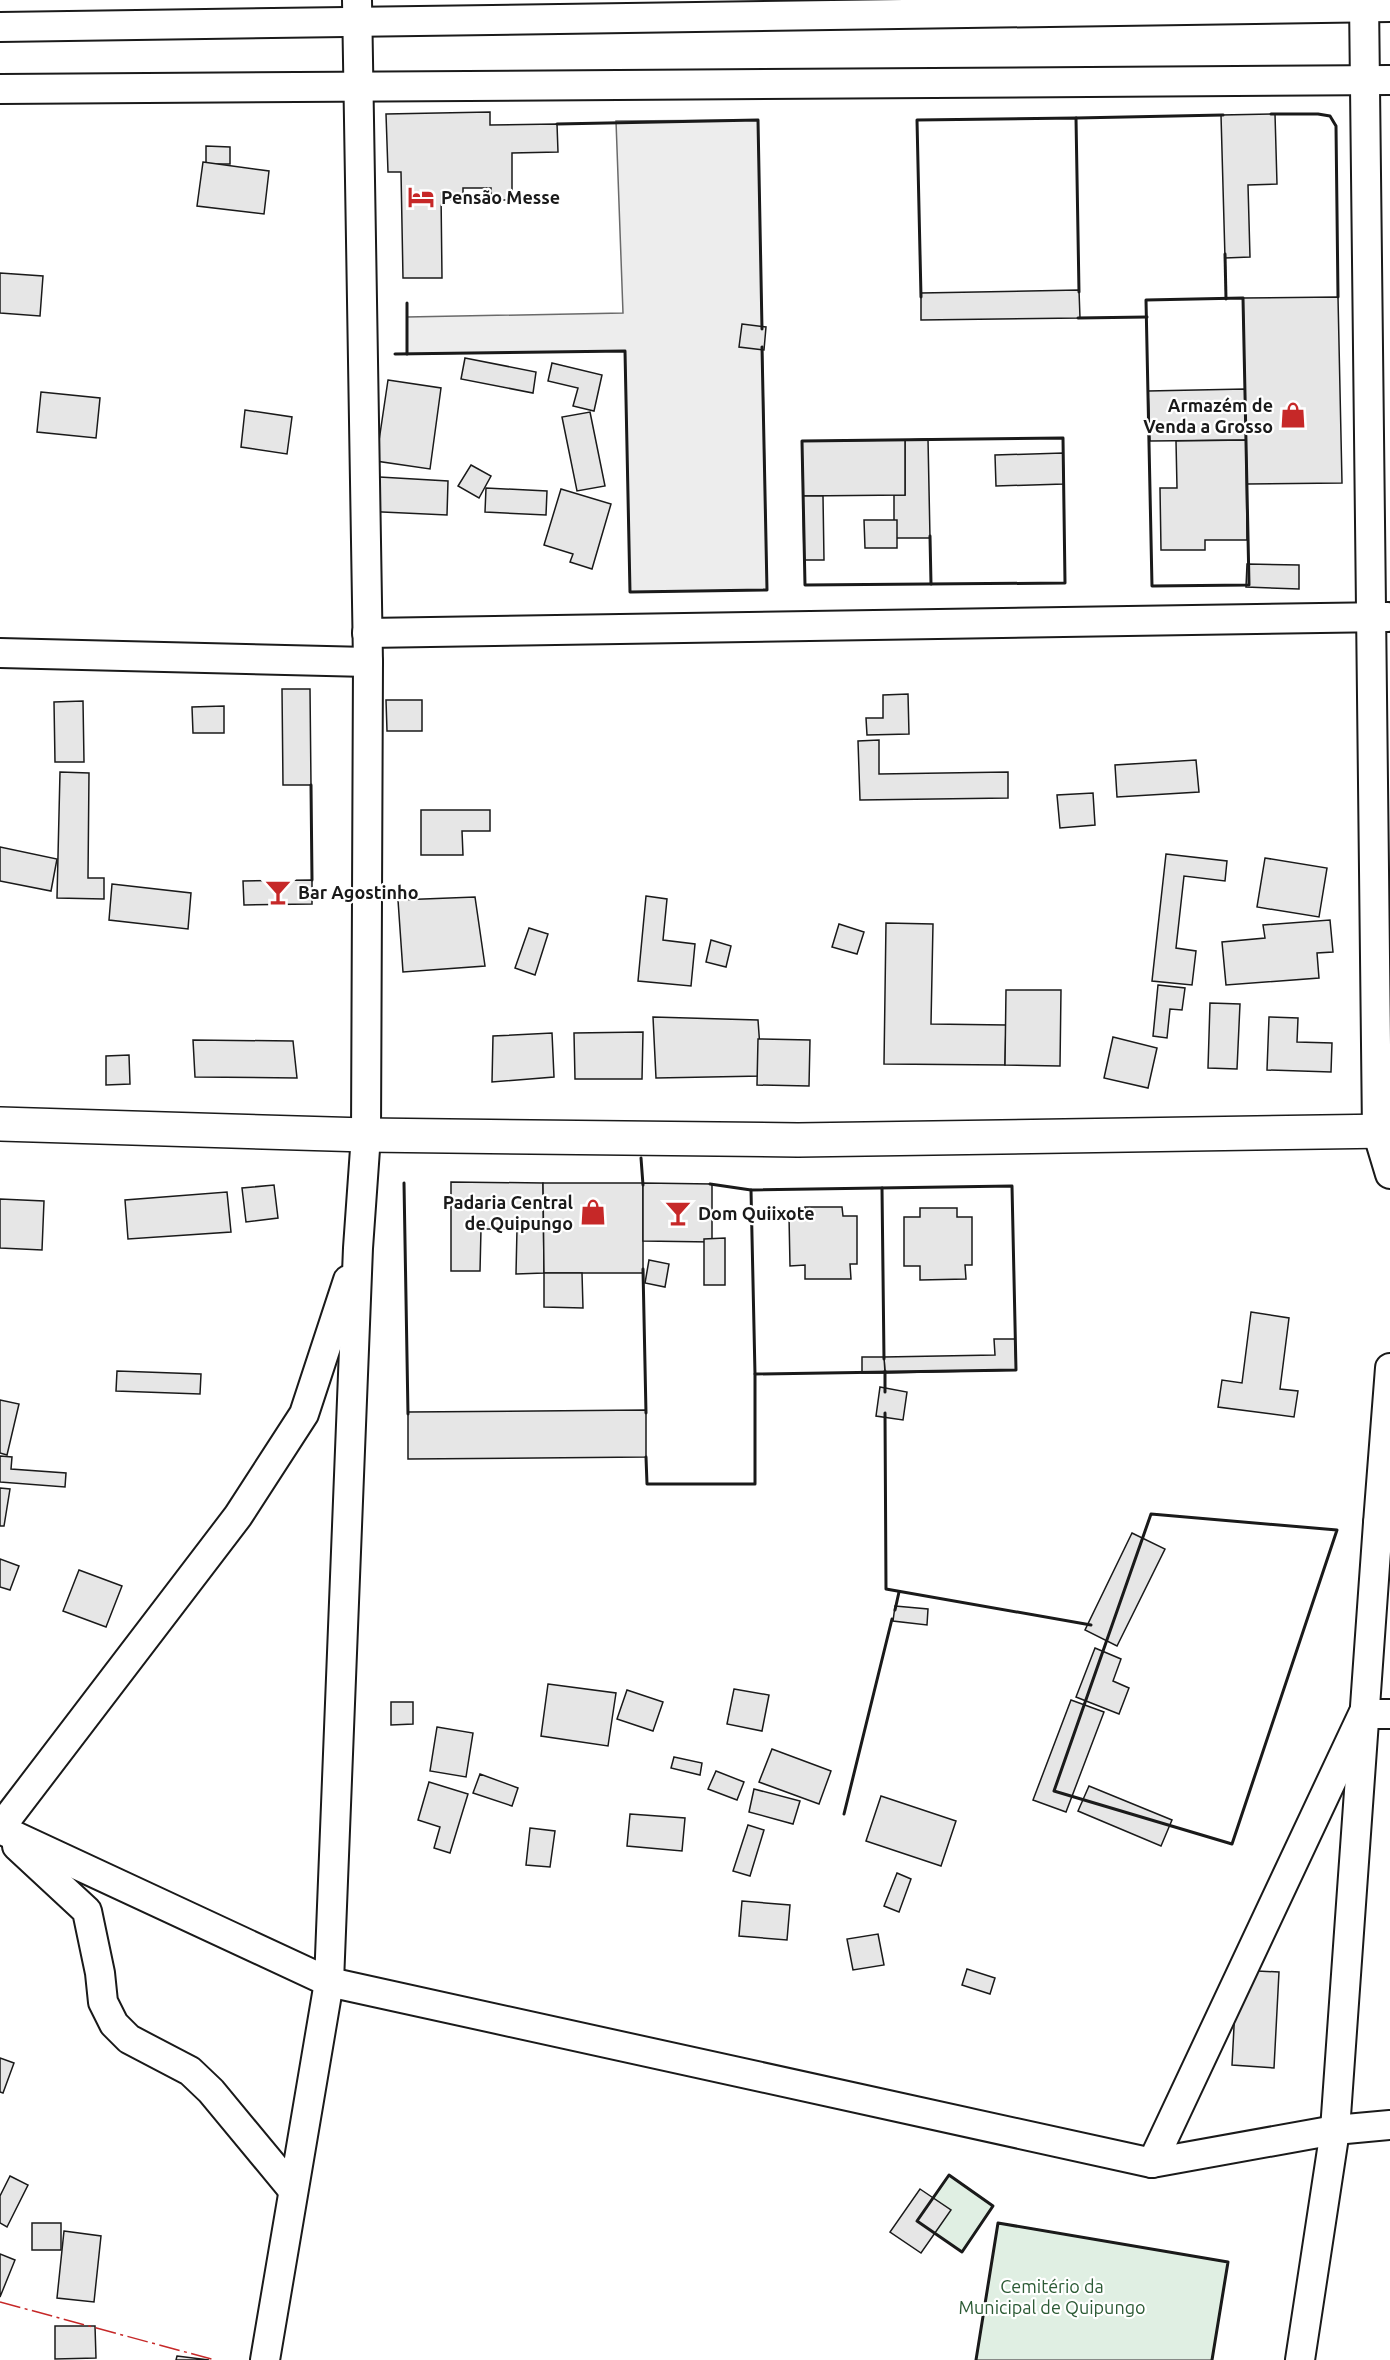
<svg xmlns="http://www.w3.org/2000/svg" width="1390" height="2360" font-family="Ubuntu,sans-serif">
	<style>
		.green { fill: #e0efe3; stroke: #6a6a6a; stroke-width: 1.5 }
		.parking { fill: #ededed; stroke: #6a6a6a; stroke-width: 1.5 }
		.building { fill: #e6e6e6; stroke: #1a1a1a; stroke-width: 1.5 }
		.lines { fill: none; stroke-linecap: round; stroke-linejoin: round }
		.street-casing { stroke: #1a1a1a; stroke-width: 32 }
		.primary-casing { stroke: #1a1a1a; stroke-width: 36 }
		.street { stroke: #fff; stroke-width: 28 }
		.primary { stroke: #fff; stroke-width: 33 }
		.wall { stroke: #1a1a1a; stroke-width: 3 }
		.power { stroke: #c62828; stroke-width: 1.5; stroke-dasharray: 21 4.5 3 4.5; stroke-linecap: butt }
		.labels { text-anchor: middle; dominant-baseline: central; stroke-width: 4.5; stroke-linejoin: round; paint-order: stroke }
		.poi-label { font-size: 18px; font-weight: bold; fill: #1a1a1a; stroke: #fff; text-anchor: start }
		.park-label { font-size: 18px; fill: #2b5a34; stroke: #fff }
	</style>
	<rect width="100%" height="100%" fill="#fff"/>
	<!-- green -->
	<g class="green">
		<path d="M949,2175L993,2206L962,2252L917,2221Z"/>
		<path d="M998,2223L1228,2262L1212,2360H976Z"/>
	</g>
	<!-- parking -->
	<path class="parking" d="M758,120L767,590L630,592L625,351L407,354V317L623,313L616,121Z"/>
	<!-- building -->
	<g class="building">
		<path d="M490,112V125L557,124L558,152L512,153V200H491V188H463V200H450V193H441L442,278H403L401,172H388L386,114Z"/>
		<path d="M1275,114L1277,184L1248,185L1250,257L1225,258L1221,115Z"/>
		<path d="M206,146L230,147V164H206Z"/>
		<path d="M203,162L269,171L264,214L197,206Z"/>
		<path d="M0,273L43,276L40,316L0,313Z"/>
		<path d="M1079,290L1080,318L921,320V293Z"/>
		<path d="M1338,297L1342,483L1247,484L1243,298Z"/>
		<path d="M742,324L766,327L764,350L739,347Z"/>
		<path d="M465,358L536,372L533,393L461,379Z"/>
		<path d="M552,363L602,375L594,411L573,406L578,388L548,381Z"/>
		<path d="M388,380L441,388L430,469L376,461Z"/>
		<path d="M1245,389L1246,440L1150,441L1148,391Z"/>
		<path d="M41,392L100,398L96,438L37,432Z"/>
		<path d="M245,410L292,417L287,454L241,447Z"/>
		<path d="M590,412L605,486L577,491L562,417Z"/>
		<path d="M928,439L930,538H894V495H905V440Z"/>
		<path d="M905,440V495L803,496L802,441Z"/>
		<path d="M1246,440L1247,540H1205V550H1161L1160,488H1177L1176,441Z"/>
		<path d="M1063,453L1064,484L996,486L995,455Z"/>
		<path d="M471,465L491,476L479,498L458,486Z"/>
		<path d="M362,476L448,481L447,515L361,511Z"/>
		<path d="M486,488L547,491L546,515L485,512Z"/>
		<path d="M561,489L611,504L592,569L570,562L573,554L544,545Z"/>
		<path d="M803,496H823L824,560H804Z"/>
		<path d="M864,520H897V548H865Z"/>
		<path d="M1247,564L1299,565V589L1246,587Z"/>
		<path d="M282,689H310L311,785H283Z"/>
		<path d="M908,694L909,734L867,735L866,718H883V695Z"/>
		<path d="M386,700H422V731H387Z"/>
		<path d="M83,701L84,762H55L54,702Z"/>
		<path d="M224,706V733H193L192,707Z"/>
		<path d="M879,740V774L1008,772V798L860,800L858,741Z"/>
		<path d="M1196,760L1199,792L1117,797L1115,765Z"/>
		<path d="M60,772L89,773L88,878H104V899L57,898Z"/>
		<path d="M1093,793L1095,825L1060,828L1057,795Z"/>
		<path d="M421,810H490V831H462L463,855H421Z"/>
		<path d="M0,847L57,859L51,891L0,881Z"/>
		<path d="M1166,854L1227,861L1225,881L1184,876L1176,948L1196,951L1192,985L1152,981Z"/>
		<path d="M1265,858L1327,868L1319,917L1257,907Z"/>
		<path d="M312,880V904L244,905L243,881Z"/>
		<path d="M112,884L191,893L188,929L109,920Z"/>
		<path d="M646,896L667,899L663,940L695,944L691,986L638,981Z"/>
		<path d="M475,897L485,966L403,972L398,900Z"/>
		<path d="M1330,920L1333,952L1317,953L1319,978L1226,985L1222,942L1265,938L1263,925Z"/>
		<path d="M886,923L933,924L931,1024L1006,1025L1005,1065L884,1064Z"/>
		<path d="M839,924L864,932L857,954L832,947Z"/>
		<path d="M529,928L548,934L535,975L515,968Z"/>
		<path d="M711,940L731,946L726,967L706,962Z"/>
		<path d="M1158,985L1185,988L1182,1010L1170,1009L1167,1038L1153,1036Z"/>
		<path d="M1006,990H1061L1060,1066L1005,1065Z"/>
		<path d="M1210,1003L1240,1004L1237,1069L1208,1068Z"/>
		<path d="M653,1017L758,1020L762,1076L656,1078Z"/>
		<path d="M1269,1017L1298,1018L1297,1042L1332,1043L1331,1072L1267,1070Z"/>
		<path d="M643,1032L642,1079H575L574,1033Z"/>
		<path d="M552,1033L554,1077L492,1082L493,1036Z"/>
		<path d="M1113,1037L1157,1048L1148,1088L1104,1078Z"/>
		<path d="M758,1039L810,1040L809,1086L757,1085Z"/>
		<path d="M193,1040L293,1041L297,1078L195,1077Z"/>
		<path d="M129,1055L130,1084L106,1085V1056Z"/>
		<path d="M451,1182L543,1183L544,1273L516,1274L517,1229H481L480,1271H451Z"/>
		<path d="M543,1183H643V1273H544Z"/>
		<path d="M643,1183L712,1184V1242L643,1241Z"/>
		<path d="M274,1185L278,1218L246,1222L242,1188Z"/>
		<path d="M227,1192L231,1232L128,1239L125,1200Z"/>
		<path d="M0,1199L44,1201L42,1250L0,1248Z"/>
		<path d="M805,1207H842L843,1216H857V1264H850L851,1279H805V1265L790,1266L789,1216H805Z"/>
		<path d="M920,1208H957V1217H972V1265H965L966,1279L920,1280V1266H904V1217H920Z"/>
		<path d="M725,1238V1285H704V1239Z"/>
		<path d="M649,1260L669,1264L665,1287L645,1283Z"/>
		<path d="M544,1273H582L583,1308L544,1307Z"/>
		<path d="M1251,1312L1289,1318L1280,1389L1298,1391L1294,1417L1218,1407L1222,1380L1242,1383Z"/>
		<path d="M994,1339H1015L1016,1370L885,1373L884,1357L995,1355Z"/>
		<path d="M862,1357H884L885,1373H862Z"/>
		<path d="M117,1371L201,1374L200,1394L116,1391Z"/>
		<path d="M880,1387L907,1392L903,1420L876,1416Z"/>
		<path d="M0,1400L19,1404L7,1455L0,1453Z"/>
		<path d="M646,1410V1457L408,1459V1412Z"/>
		<path d="M0,1456L12,1457L11,1469L66,1473L65,1487L0,1482Z"/>
		<path d="M0,1488L10,1489L4,1526H0Z"/>
		<path d="M1132,1533L1165,1549L1117,1646L1085,1630Z"/>
		<path d="M0,1559L19,1566L10,1590L0,1587Z"/>
		<path d="M79,1570L122,1586L106,1627L63,1611Z"/>
		<path d="M895,1606L928,1609L927,1625L893,1621Z"/>
		<path d="M1095,1648L1121,1659L1113,1681L1129,1688L1119,1714L1076,1697Z"/>
		<path d="M548,1684L616,1693L608,1746L541,1736Z"/>
		<path d="M734,1689L769,1695L762,1731L727,1724Z"/>
		<path d="M627,1690L663,1702L653,1731L617,1719Z"/>
		<path d="M1071,1700L1104,1712L1066,1812L1033,1800Z"/>
		<path d="M391,1702H413V1724L391,1725Z"/>
		<path d="M437,1727L473,1733L466,1777L430,1771Z"/>
		<path d="M772,1749L831,1771L819,1804L759,1782Z"/>
		<path d="M674,1757L702,1763L700,1775L671,1768Z"/>
		<path d="M716,1771L744,1782L737,1800L708,1789Z"/>
		<path d="M480,1774L518,1788L512,1806L473,1793Z"/>
		<path d="M429,1782L468,1794L450,1853L434,1848L440,1827L418,1820Z"/>
		<path d="M1089,1786L1172,1820L1161,1846L1078,1811Z"/>
		<path d="M754,1789L800,1801L793,1824L749,1812Z"/>
		<path d="M881,1796L956,1821L941,1866L866,1841Z"/>
		<path d="M630,1814L685,1818L682,1851L627,1846Z"/>
		<path d="M748,1825L764,1830L750,1876L733,1871Z"/>
		<path d="M530,1828L555,1831L550,1867L526,1865Z"/>
		<path d="M897,1873L911,1879L899,1912L884,1906Z"/>
		<path d="M742,1901L790,1905L787,1940L739,1936Z"/>
		<path d="M878,1934L884,1965L853,1970L847,1939Z"/>
		<path d="M967,1969L995,1978L990,1994L962,1985Z"/>
		<path d="M1237,1970L1279,1972L1274,2068L1232,2065Z"/>
		<path d="M0,2058L14,2063L3,2093L0,2092Z"/>
		<path d="M10,2176L28,2185L7,2227L0,2223V2196Z"/>
		<path d="M920,2189L951,2210L921,2253L890,2232Z"/>
		<rect x="32" y="2223" width="29" height="27"/>
		<path d="M64,2231L101,2236L94,2302L57,2298Z"/>
		<path d="M0,2254L15,2260L0,2297Z"/>
		<path d="M55,2326H95L96,2358L55,2359Z"/>
		<path d="M177,2356L209,2360H176Z"/>
	</g>
	<g class="lines">
		<!-- street casing -->
		<g class="street-casing">
			<g id="street">
				<path d="M1364,0L1377,1131L1390,1174"/>
				<path d="M0,27L1390,7"/>
				<path d="M0,89L1390,80"/>
				<path d="M367,633L1388,617"/>
				<path d="M0,653L368,662"/>
				<path d="M1390,1368L1378,1523H1390"/>
				<path d="M0,1828L238,1516L304,1414L348,1280"/>
				<path d="M0,1829L329,1982L1152,2163L1335,2130L1390,2125"/>
				<path d="M17,1846L87,1911L100,1973L103,2002L114,2024L129,2039L190,2071L211,2091L293,2190"/>
				<path d="M1152,2163L1363,1714H1390"/>
				<path d="M265,2360L329,1982L358,1248L366,1135L368,662L357,0"/>
				<path d="M1300,2360L1335,2130L1378,1523"/>
			</g>
		</g>
		<!-- primary casing -->
		<g class="primary-casing">
			<path id="primary" d="M0,1124L366,1135L798,1140L1390,1131"/>
		</g>
		<!-- street -->
		<use href="#street" class="street"/>
		<!-- primary -->
		<use href="#primary" class="primary"/>
		<!-- wall -->
		<g class="wall">
			<path d="M1271,114H1318L1330,116L1336,126L1338,297"/>
			<path d="M1076,118L1223,115"/>
			<path d="M557,124L758,120L762,329"/>
			<path d="M1225,254L1226,299"/>
			<path d="M921,297L917,120L1076,118L1079,292"/>
			<path d="M1243,298L1249,585L1152,586L1146,300Z"/>
			<path d="M407,303V354"/>
			<path d="M1078,318L1147,317"/>
			<path d="M395,354L625,351L630,592L767,590L762,347"/>
			<path d="M1063,438L1065,583L805,585L802,441Z"/>
			<path d="M930,536L931,584"/>
			<path d="M311,785L312,880"/>
			<path d="M641,1158L643,1185"/>
			<path d="M404,1183L408,1414"/>
			<path d="M710,1184L751,1190"/>
			<path d="M1012,1186L1016,1370L755,1374L751,1190Z"/>
			<path d="M882,1188L884,1359"/>
			<path d="M643,1269L646,1413"/>
			<path d="M885,1371V1392"/>
			<path d="M885,1413L886,1589L1091,1625"/>
			<path d="M646,1457L647,1484H755V1374"/>
			<path d="M1151,1514L1337,1530L1232,1844L1054,1791Z"/>
			<path d="M895,1610L899,1592"/>
			<path d="M844,1814L892,1619"/>
			<path d="M949,2175L993,2206L962,2252L917,2221Z"/>
			<path d="M976,2360L998,2223L1228,2262L1212,2360"/>
		</g>
		<!-- power -->
		<path class="power" d="M0,2302L215,2360"/>
	</g>
	<!-- icons -->
	<defs>
		<g id="hotel-bare" transform="scale(2.07)"><path d="M-6-4.5h1.5V1H6V5H4.5V3h-9V5H-6ZM-4 0a1.8 1.8 0 1 1 3.6 0ZM.5 0V-2.5h3Q6-2.5 6 0Z" fill="#c62828" stroke="#fff" stroke-width="2.5" paint-order="stroke"/></g>
		<g id="shop-bare" transform="scale(2.07)"><path d="M-5-2.5h2.3a2.7 3.5 0 0 1 5.4 0H5L5.5 6h-11ZM-1.5-2.5h3a1.5 2.3 0 0 0-3 0Z" fill="#c62828" stroke="#fff" stroke-width="2.5" paint-order="stroke"/></g>
		<g id="bar-bare" transform="scale(2.07)"><path d="M-6-5H6L.8 .8V4.5H3.5V6h-7V4.5H-.8V.8Z" fill="#c62828" stroke="#fff" stroke-width="2.5" paint-order="stroke"/></g>
	</defs>
	<g fill-rule="evenodd">
		<use href="#hotel-bare" x="421" y="197"/>
		<use href="#shop-bare" x="1293" y="415"/>
		<use href="#bar-bare" x="278" y="892"/>
		<use href="#shop-bare" x="593" y="1212"/>
		<use href="#bar-bare" x="678" y="1213"/>
	</g>
	<g class="labels">
		<!-- poi labels -->
		<g class="poi-label">
			<text x="441" y="197">Pensão Messe</text>
			<text x="1273" y="405" text-anchor="end">Armazém de<tspan x="1273" dy="21">Venda a Grosso</tspan></text>
			<text x="298" y="892">Bar Agostinho</text>
			<text x="573" y="1202" text-anchor="end">Padaria Central<tspan x="573" dy="21">de Quipungo</tspan></text>
			<text x="698" y="1213">Dom Quiixote</text>
		</g>
		<!-- park labels -->
		<g class="park-label">
			<text x="1052" y="2286">Cemitério da<tspan x="1052" dy="21">Municipal de Quipungo</tspan></text>
		</g>
	</g>
</svg>
